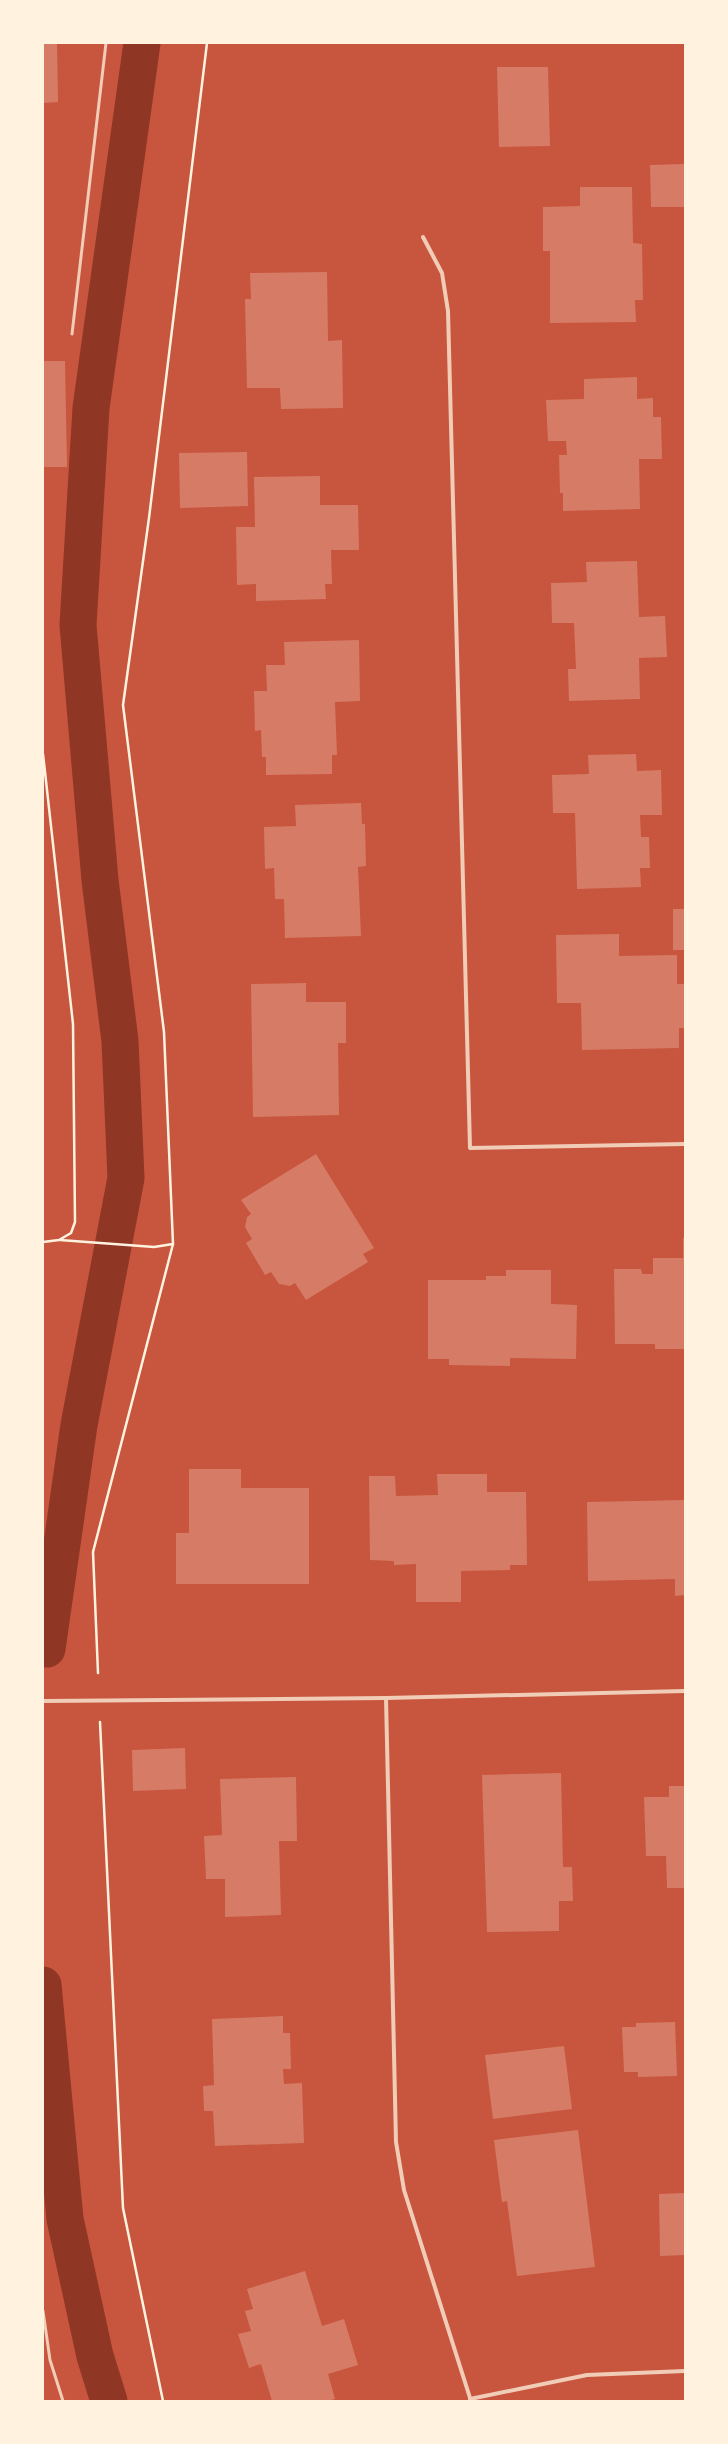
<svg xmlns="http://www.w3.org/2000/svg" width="728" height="2444" font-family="'Sofia Sans Condensed',sans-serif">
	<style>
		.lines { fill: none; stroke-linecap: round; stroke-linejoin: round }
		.canal { stroke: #8f3625; stroke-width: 37 }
		.building { fill: #d67c66 }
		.path { stroke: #fff3e0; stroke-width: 2.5 }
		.service { stroke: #f1ccb7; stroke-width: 3 }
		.minor { stroke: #f1ccb7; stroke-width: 4 }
	</style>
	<rect width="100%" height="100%" fill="#c8553d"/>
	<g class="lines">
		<!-- canal -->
		<g class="canal">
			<path d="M47,1649L79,1425L126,1178L120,1041L100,880L78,625L91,408L142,43"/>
			<path d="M43,1985L65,2219L95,2356L109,2401"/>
		</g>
	</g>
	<!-- building -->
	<g class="building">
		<path d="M43,43H57L58,102L43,103Z"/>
		<path d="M497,67H548L550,146L499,147Z"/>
		<path d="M685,164V207H651L650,165Z"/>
		<path d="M580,187H632L633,243L642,244L643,300H635L636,322L550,323V251H543V207L580,206Z"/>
		<path d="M327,272L328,341L342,340L343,408L281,409L280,388H247L245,299H251L250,273Z"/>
		<path d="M43,361H65L67,467H43Z"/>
		<path d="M637,377V399L653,398V417H661L662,459H639L640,509L563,511V493H560L559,455H567L566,441H548L546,400L584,399V379Z"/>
		<path d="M247,452L248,506L180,508L179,453Z"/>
		<path d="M320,476V505H358L359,550H331L332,584H325L326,599L256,601V584L237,585L236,527H255L254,477Z"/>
		<path d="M637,561L639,617L665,616L667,657L639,658L640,699L569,701L568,669H576L574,623H552L551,583L587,582L586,562Z"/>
		<path d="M359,640L360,701L335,702L337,755H332V774L266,775V757H262L261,730L255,731L254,691H267L266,665H285L284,642Z"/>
		<path d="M636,754L637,771L661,770L662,815H640L641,837H649L650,868H640L641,887L577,889L575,813H553L552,775L589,774L588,755Z"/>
		<path d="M361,803L362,824H365L366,866L358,867L361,936L285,938L284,899H275L274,868L265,869L264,827L296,826L295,805Z"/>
		<rect x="673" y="909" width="12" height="41"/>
		<path d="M619,934V956L677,955V984H685V1028H679V1048L582,1050L581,1003H557L556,935Z"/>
		<path d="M306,983V1002H346V1043H338L339,1115L253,1117L251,984Z"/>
		<path d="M316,1154L374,1248L363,1254L368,1262L306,1300L295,1283L290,1286L279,1284L271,1272L265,1275L246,1243L252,1239L245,1227L247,1217L251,1214L241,1200Z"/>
		<path d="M683,1238H685V1349H655V1344H615L614,1269H641L642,1274H653V1258H683Z"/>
		<path d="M506,1270H551V1304L577,1305L576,1359L510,1358V1366L449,1365V1359H428V1280H486V1276H506Z"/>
		<path d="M189,1469H241V1488H309V1584H176V1533H189Z"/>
		<path d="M437,1474H487V1492H526L527,1565H510V1570L461,1571V1602H416V1564L394,1565V1561L370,1560L369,1476H395L396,1496L438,1495Z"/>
		<path d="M685,1500V1595L675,1596V1579L588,1581L587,1502Z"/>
		<path d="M185,1748L186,1789L133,1791L132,1750Z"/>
		<path d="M561,1773L563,1867H572L573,1901H559V1931L487,1932L482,1775Z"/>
		<path d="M296,1777L297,1841H279L281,1915L225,1917V1879H206L204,1836L222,1835L220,1779Z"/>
		<path d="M669,1786H685V1888H667L666,1856H646L644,1797H669Z"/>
		<path d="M283,2016V2033H290L291,2069H283L284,2084L302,2083L304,2143L215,2146L213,2111H204L203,2086L214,2085L212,2019Z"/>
		<path d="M675,2022L677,2076L638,2077V2072H624L622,2027H636V2023Z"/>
		<path d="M564,2046L572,2109L493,2119L485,2055Z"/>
		<path d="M578,2130L595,2267L517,2276L507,2201L502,2202L494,2140Z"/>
		<path d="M685,2193V2255L660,2256L659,2194Z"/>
		<path d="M305,2271L322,2326L344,2319L358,2365L328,2374L335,2399L328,2401H272L261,2364L249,2368L238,2334L251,2331L245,2311L253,2309L247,2289Z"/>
	</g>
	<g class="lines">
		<!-- path -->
		<g class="path">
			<path d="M43,754L73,1024L75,1222L71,1233L59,1240L43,1242"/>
			<path d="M60,1240L154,1247L173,1244"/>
			<path d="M98,1673L93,1552L173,1244L164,1032L123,705L149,518L207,43"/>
			<path d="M100,1722L123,2208L163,2401"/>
		</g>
		<!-- service -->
		<g class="service">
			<path d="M72,334L106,43"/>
			<path d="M43,2311L50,2360L63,2401"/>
		</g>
		<!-- minor -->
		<g class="minor">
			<path d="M423,237L442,273L448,311L470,1148L685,1144"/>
			<path d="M386,1698L396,2142L404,2190L471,2401"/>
			<path d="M43,1701L386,1698L685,1691"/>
			<path d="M470,2399L587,2375L685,2371"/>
		</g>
	</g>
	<!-- border -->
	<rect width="728" height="2444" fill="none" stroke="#fff3e0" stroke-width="88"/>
</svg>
